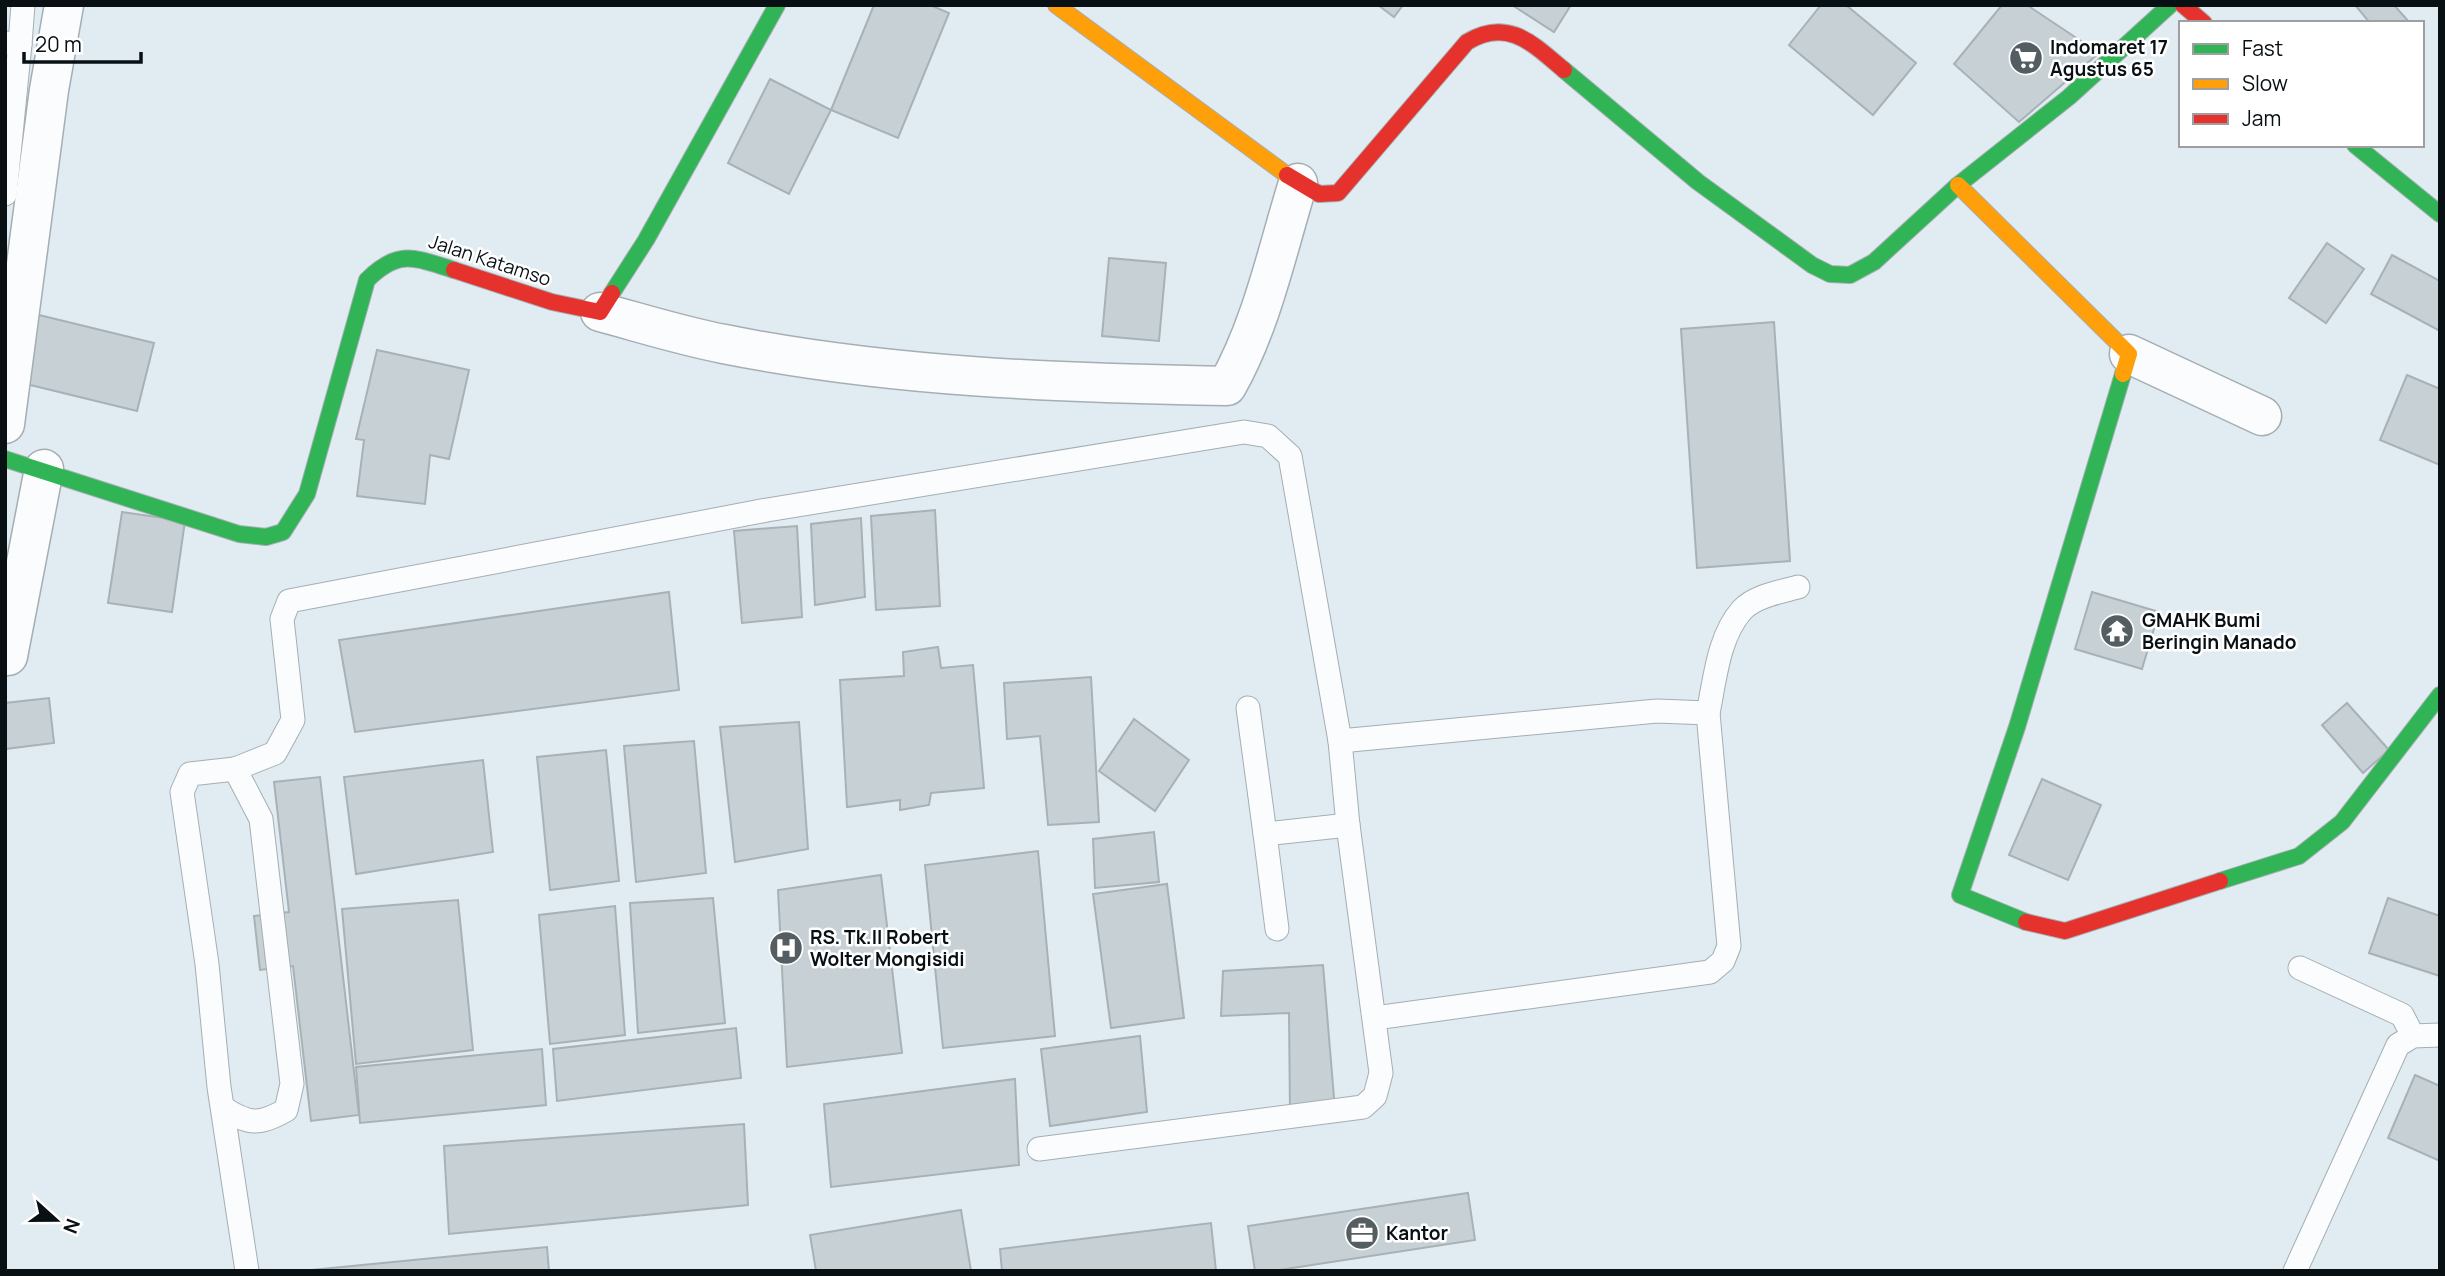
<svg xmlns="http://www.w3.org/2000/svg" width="2445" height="1276" font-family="Manrope,sans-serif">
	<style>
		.building { fill: #c7d0d5; stroke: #a8b1b6; stroke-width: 2 }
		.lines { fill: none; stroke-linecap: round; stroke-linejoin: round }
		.lane-casing { stroke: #a5aeb3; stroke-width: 25 }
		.street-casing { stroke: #a5aeb3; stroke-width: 41 }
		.fast-casing { stroke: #a5aeb3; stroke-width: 18 }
		.slow-casing { stroke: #a5aeb3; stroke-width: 18 }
		.jam-casing { stroke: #a5aeb3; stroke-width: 18 }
		.lane { stroke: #fafcfd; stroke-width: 23 }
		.street { stroke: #fafcfd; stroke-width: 38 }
		.fast { stroke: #30b455; stroke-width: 16 }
		.slow { stroke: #ff9f0a; stroke-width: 16 }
		.jam { stroke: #e5322d; stroke-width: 16 }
		.labels { text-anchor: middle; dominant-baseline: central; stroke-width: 5; stroke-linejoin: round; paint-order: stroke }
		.poi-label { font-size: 19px; font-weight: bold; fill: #091014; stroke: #fff; text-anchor: start }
		.street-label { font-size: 19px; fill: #091014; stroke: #fff }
	</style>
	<rect width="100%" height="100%" fill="#e0ecf2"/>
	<!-- building -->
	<g class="building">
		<path d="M874,5H930L949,13L898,138L831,110Z"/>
		<path d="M1378,5H1403L1394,17Z"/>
		<path d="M1512,5H1571L1554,32Z"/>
		<path d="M1821,5H1846L1916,63L1873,115L1789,45Z"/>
		<path d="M2002,5H2027L2099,53L2019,122L1954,64Z"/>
		<path d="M2355,5H2394L2410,23H2370Z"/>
		<path d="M770,79L831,110L789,194L728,163Z"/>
		<path d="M2327,243L2364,269L2326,323L2289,298Z"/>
		<path d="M2392,255L2440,281V331L2371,294Z"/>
		<path d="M1109,258L1166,263L1159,341L1102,336Z"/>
		<path d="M35,314L154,343L137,411L18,382Z"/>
		<path d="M1774,322L1790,561L1697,568L1681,329Z"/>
		<path d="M377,350L469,370L449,459L430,455L425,504L357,496L364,440L356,439Z"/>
		<path d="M2407,375L2440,389V465L2380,440Z"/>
		<path d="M935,510L940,606L876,610L871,516Z"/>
		<path d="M122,512L185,521L172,612L108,603Z"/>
		<path d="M861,518L865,597L815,605L811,524Z"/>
		<path d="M797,526L802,617L742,623L734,531Z"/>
		<path d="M669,592L679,690L355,732L339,640Z"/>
		<path d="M2092,592L2159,612L2142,669L2075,649Z"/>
		<path d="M938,647L941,668L973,665L984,788L931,793L929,805L900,810V800L847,807L840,680L904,676L903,652Z"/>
		<path d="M1091,677L1099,822L1048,825L1040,736L1007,739L1004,683Z"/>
		<path d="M49,698L54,743L5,749V703Z"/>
		<path d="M2347,703L2389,750L2363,773L2322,725Z"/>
		<path d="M1134,719L1189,760L1155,811L1099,771Z"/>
		<path d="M799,722L808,849L735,862L720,727Z"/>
		<path d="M694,741L706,873L636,882L624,746Z"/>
		<path d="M606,750L619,881L550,890L537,757Z"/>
		<path d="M483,760L493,852L356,874L344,777Z"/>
		<path d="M320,777L359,1115L311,1121L293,966L260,970L254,916L289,912L274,782Z"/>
		<path d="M2042,779L2101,805L2068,880L2009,855Z"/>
		<path d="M1154,832L1159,882L1095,888L1093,839Z"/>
		<path d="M1038,851L1055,1036L943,1048L925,865Z"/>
		<path d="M881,875L902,1053L787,1067L778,890Z"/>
		<path d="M1167,884L1184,1018L1111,1028L1093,894Z"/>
		<path d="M713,898L725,1023L638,1033L630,903Z"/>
		<path d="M2388,898L2440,916V976L2369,953Z"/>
		<path d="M458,900L473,1050L356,1064L342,909Z"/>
		<path d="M615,906L625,1035L550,1044L539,915Z"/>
		<path d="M1323,965L1335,1110L1290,1113L1289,1013L1221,1016L1223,971Z"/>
		<path d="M736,1028L741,1078L557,1101L553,1049Z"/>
		<path d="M1140,1036L1147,1112L1050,1126L1041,1049Z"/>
		<path d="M542,1049L546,1105L360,1123L356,1067Z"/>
		<path d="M2415,1075L2440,1086V1161L2388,1138Z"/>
		<path d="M1015,1079L1019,1165L831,1187L824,1104Z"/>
		<path d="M744,1124L748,1205L449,1234L444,1146Z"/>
		<path d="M1468,1193L1475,1240L1273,1271H1255L1248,1226Z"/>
		<path d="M961,1210L971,1271H816L810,1235Z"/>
		<path d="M1211,1223L1216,1271H1002L1000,1249Z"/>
		<path d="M547,1247L549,1271H301Z"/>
	</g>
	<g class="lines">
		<!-- lane casing -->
		<g class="lane-casing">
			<g id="lane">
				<path d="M5,43L20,44L5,194"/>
				<path d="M20,44L23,5"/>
				<path d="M1248,708L1265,834L1348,825"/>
				<path d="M1708,713C1715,680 1718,637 1742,610C1755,596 1780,592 1798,587"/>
				<path d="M1340,741L1657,711L1708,713L1729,946L1723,961L1710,972L1375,1018"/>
				<path d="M235,769L190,774L182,792L207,964L219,1087L247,1271"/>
				<path d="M1265,834L1277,929"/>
				<path d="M2300,968L2402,1015L2413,1036"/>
				<path d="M223,1108C249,1125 260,1125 286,1110L292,1084L261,819L235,769L275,753L293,720L282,619L289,601L767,510L1244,432L1268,436L1290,456L1340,741L1348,825L1381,1073L1375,1096L1363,1107L1039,1149"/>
				<path d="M2295,1271L2398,1045L2413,1036L2440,1035"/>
			</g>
		</g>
		<!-- street casing -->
		<g class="street-casing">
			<g id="street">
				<path d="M600,312C641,323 682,336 724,344C889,377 1059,383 1227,386C1262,324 1277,251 1298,183"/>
				<path d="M2129,354L2262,416"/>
				<path d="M5,424L49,90L64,5"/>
				<path d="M8,656L44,469"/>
			</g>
		</g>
		<!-- fast casing -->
		<g class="fast-casing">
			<g id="fast">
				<path d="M1564,70L1698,182L1812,265L1830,274L1850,275L1874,262L1958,185L2069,97L2170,5"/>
				<path d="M2355,145L2440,214"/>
				<path d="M612,293L646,240L777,5"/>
				<path d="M5,459L239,534L266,537L283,532L307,494L367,280C399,248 415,258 454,270"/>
				<path d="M2220,881L2299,856L2342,822L2440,695"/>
				<path d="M2026,922L1960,895L2017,727L2123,374"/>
			</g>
		</g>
		<!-- slow casing -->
		<g class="slow-casing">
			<g id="slow">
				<path d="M1056,5L1287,175"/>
				<path d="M1958,185L2129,354L2123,374"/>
			</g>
		</g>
		<!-- jam casing -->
		<g class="jam-casing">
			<g id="jam">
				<path d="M2183,5L2204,23"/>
				<path d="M1287,175L1319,194L1338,193L1467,42C1508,17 1533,44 1564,70"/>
				<path d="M454,270L552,302L600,312L612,293"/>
				<path d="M2026,922L2065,931L2220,881"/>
			</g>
		</g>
		<!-- lane -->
		<use href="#lane" class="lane"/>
		<!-- street -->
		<use href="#street" class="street"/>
		<!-- fast -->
		<use href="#fast" class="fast"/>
		<!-- slow -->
		<use href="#slow" class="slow"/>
		<!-- jam -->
		<use href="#jam" class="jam"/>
	</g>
	<!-- icons -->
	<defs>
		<g id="supermarket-disc" transform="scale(1.75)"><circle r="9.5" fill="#545d62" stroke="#fff"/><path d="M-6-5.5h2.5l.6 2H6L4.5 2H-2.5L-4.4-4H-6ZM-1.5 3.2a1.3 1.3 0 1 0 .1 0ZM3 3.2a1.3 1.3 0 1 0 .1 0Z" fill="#fff"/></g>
		<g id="temple-disc" transform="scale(1.75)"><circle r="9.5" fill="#545d62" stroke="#fff"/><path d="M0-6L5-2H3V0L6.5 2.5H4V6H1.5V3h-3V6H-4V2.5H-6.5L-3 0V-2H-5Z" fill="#fff"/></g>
		<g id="hospital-disc" transform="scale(1.75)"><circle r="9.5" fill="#545d62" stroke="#fff"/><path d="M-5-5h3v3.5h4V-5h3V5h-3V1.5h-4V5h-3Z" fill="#fff"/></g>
		<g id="office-disc" transform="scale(1.75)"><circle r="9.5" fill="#545d62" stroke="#fff"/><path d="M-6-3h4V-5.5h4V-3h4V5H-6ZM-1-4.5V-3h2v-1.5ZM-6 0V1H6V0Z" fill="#fff"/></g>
	</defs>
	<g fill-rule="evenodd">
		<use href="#supermarket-disc" x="2026" y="58"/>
		<use href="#temple-disc" x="2117" y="631"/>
		<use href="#hospital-disc" x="786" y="948"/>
		<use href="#office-disc" x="1362" y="1233"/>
	</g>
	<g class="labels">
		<!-- poi labels -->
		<g class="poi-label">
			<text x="2050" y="47">Indomaret 17<tspan x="2050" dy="22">Agustus 65</tspan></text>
			<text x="2142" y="620">GMAHK Bumi<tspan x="2142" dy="22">Beringin Manado</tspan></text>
			<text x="810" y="937">RS. Tk.II Robert<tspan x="810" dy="22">Wolter Mongisidi</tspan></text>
			<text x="1386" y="1233">Kantor</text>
		</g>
		<!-- street labels -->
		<g class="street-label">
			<text transform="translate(490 260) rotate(18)">Jalan Katamso</text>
		</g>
	</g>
	<!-- border -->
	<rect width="2445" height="1276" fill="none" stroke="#091014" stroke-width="14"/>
	<!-- legend -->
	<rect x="2179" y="21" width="245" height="126" fill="#ffffff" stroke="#9d9fa1" stroke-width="2"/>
	<rect x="2193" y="44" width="35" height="10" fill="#30b455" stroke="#9d9fa1" stroke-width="2"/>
	<text x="2242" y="56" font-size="21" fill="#091014">Fast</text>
	<rect x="2193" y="79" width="35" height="10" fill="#ff9f0a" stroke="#9d9fa1" stroke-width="2"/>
	<text x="2242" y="91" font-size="21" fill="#091014">Slow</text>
	<rect x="2193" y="114" width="35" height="10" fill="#e5322d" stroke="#9d9fa1" stroke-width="2"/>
	<text x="2242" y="126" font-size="21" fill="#091014">Jam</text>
	<!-- north arrow -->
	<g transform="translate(56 1220) rotate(111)" stroke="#ffffff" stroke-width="5" paint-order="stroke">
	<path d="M0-5L12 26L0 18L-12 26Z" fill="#091014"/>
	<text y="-10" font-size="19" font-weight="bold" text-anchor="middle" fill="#091014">N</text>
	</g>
	<!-- scale -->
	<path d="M24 52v10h117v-10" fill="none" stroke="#091014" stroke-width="3.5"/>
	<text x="35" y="52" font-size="21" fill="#091014" stroke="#ffffff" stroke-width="5" paint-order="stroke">20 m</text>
</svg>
